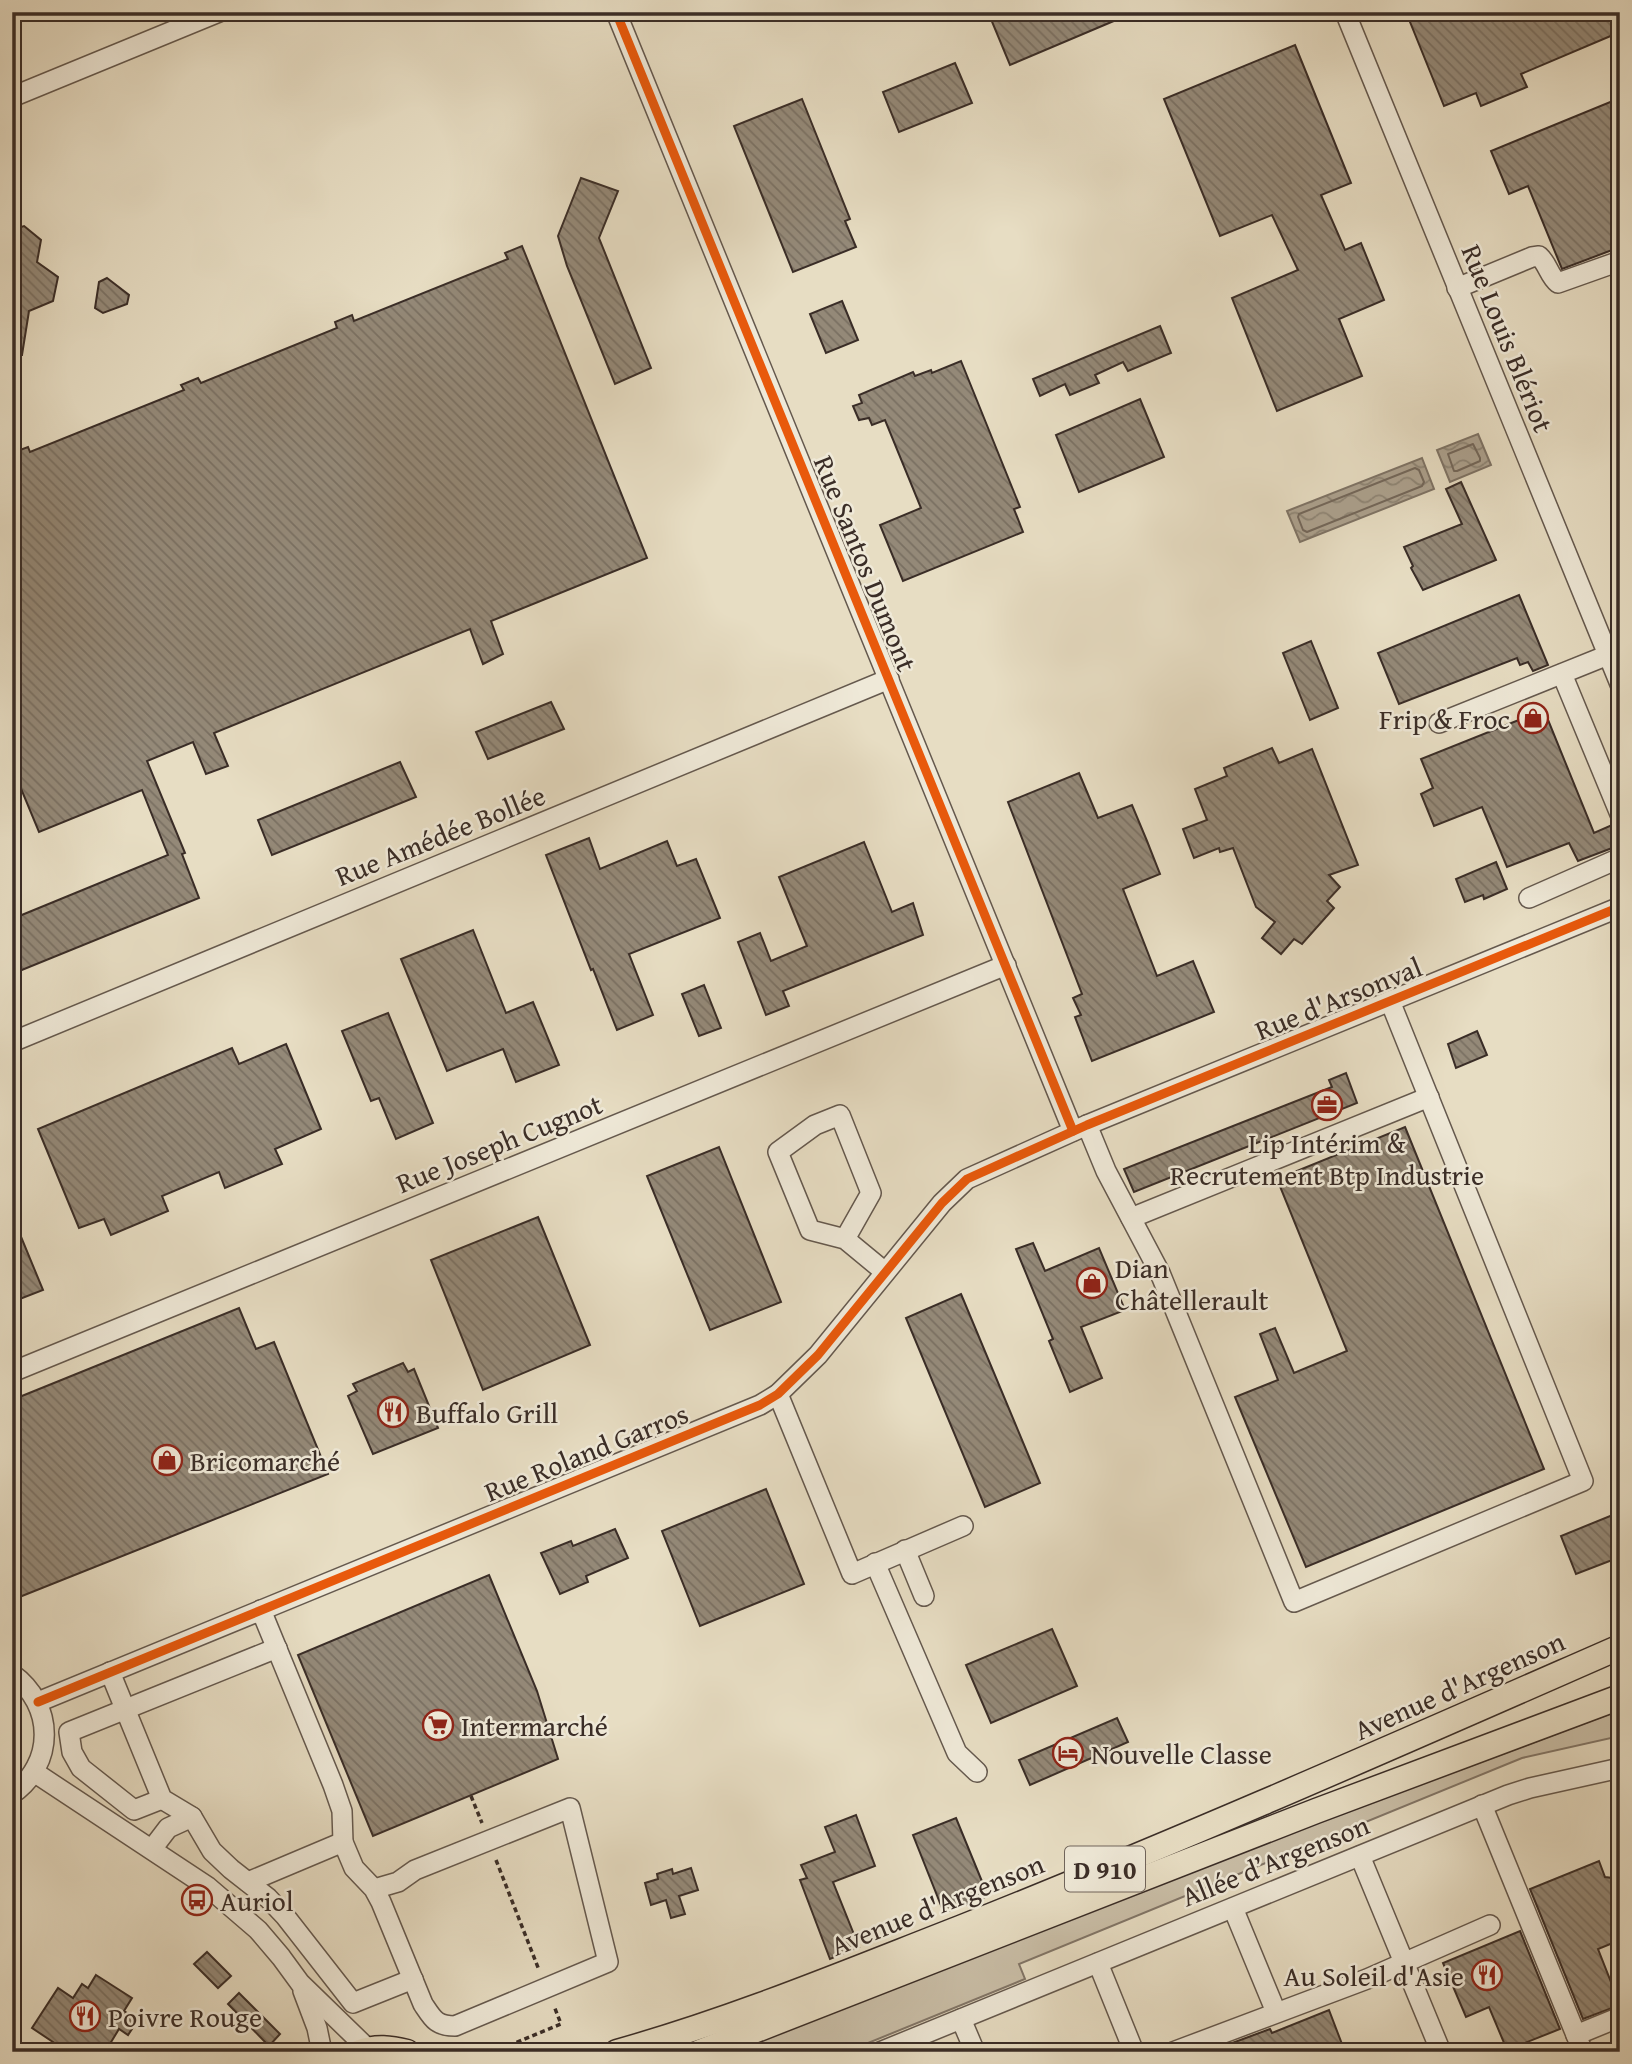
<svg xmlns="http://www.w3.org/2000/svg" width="1632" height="2064" font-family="'Gentium Book Plus',serif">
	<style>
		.green { fill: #cabfa8; stroke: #827668; stroke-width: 2 }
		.water { fill: url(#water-waves); stroke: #7e7365; stroke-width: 2 }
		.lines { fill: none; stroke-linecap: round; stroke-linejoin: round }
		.shore { stroke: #73675a; stroke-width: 2 }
		.building { fill: url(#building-back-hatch); stroke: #3a2d27; stroke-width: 2 }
		.minor-casing { stroke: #65594e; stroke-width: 22 }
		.major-casing { stroke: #3a2d27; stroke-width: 27 }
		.path { stroke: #3a2d27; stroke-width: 3.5; stroke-dasharray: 5 3.5; stroke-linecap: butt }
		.minor { stroke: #efe9d8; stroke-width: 19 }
		.major { stroke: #e7ddc3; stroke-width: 24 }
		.cycleway-casing { stroke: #efe9d8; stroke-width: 13 }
		.cycleway { stroke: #e8590c; stroke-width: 9 }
		.labels { text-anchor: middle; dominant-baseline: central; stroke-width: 5; stroke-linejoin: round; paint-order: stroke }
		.shield { fill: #efe9d8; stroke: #70655c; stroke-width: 2 }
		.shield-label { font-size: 26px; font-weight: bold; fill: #3a2d27 }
		.street-label { font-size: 28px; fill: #3a2d27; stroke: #efe9d8 }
		.poi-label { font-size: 28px; fill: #3a2d27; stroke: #efe9d8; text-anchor: start }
	</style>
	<defs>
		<pattern id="water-waves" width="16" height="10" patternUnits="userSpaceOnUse" patternTransform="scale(1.75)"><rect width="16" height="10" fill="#aca18e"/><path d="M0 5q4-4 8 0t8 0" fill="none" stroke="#8d8474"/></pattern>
		<pattern id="building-back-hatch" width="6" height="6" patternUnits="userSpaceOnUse" patternTransform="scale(1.75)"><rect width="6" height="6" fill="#948978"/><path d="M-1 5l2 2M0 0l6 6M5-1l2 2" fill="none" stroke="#7a7062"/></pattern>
	</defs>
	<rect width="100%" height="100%" fill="#e7ddc3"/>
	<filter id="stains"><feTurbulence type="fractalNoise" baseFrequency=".00286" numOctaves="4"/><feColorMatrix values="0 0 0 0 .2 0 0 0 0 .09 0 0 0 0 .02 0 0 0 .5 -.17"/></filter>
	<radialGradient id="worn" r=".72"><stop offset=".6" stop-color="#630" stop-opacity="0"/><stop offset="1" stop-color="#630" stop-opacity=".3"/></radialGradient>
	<!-- green -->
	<path class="green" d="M1620,1710V1736L1522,1758L1019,1964L1025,1979L846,2052H730L1288,1834Z"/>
	<!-- water -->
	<g class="water">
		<path d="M1478,434L1491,465L1450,482L1437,450Z"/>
		<path d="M1422,458L1434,489L1300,542L1287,511Z"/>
	</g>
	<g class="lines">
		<!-- shore -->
		<g class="shore">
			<path d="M1473,444L1480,458V461L1457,471H1454L1448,454Z"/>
			<path d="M1415,468L1419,470L1424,482L1422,486L1307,532L1303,530L1298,517L1299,514Z"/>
		</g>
	</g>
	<!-- building -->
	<g class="building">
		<path d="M988,12H1135L1010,65Z"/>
		<path d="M1406,12H1620V32L1521,74L1527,87L1481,106L1476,93L1444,106Z"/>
		<path d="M1295,45L1351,183L1321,195L1345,250L1361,243L1384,300L1339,319L1362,376L1277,411L1232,298L1298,270L1272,215L1220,236L1164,99Z"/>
		<path d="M955,63L972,103L899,132L883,92Z"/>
		<path d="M1620,98V247L1562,269L1528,186L1509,194L1491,151Z"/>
		<path d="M802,99L850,219L845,221L856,247L793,272L734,126Z"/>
		<path d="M581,178L618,191L599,238L651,368L615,384L567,266L558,236Z"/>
		<path d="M24,226L41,240L37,262L58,277L53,301L29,311L22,355H12V230Z"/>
		<path d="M522,246L647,558L491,621L503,654L483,664L470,629L214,733L228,766L206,774L193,742L147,761L185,853L182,854L199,898L12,974V919L168,855L142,790L39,832L12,767V453L28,447L30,452L184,390L181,385L198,378L201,383L337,328L335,322L352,315L354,321L508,259L505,253Z"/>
		<path d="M107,278L129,295L127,304L103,313L95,308L99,282Z"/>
		<path d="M842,301L858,340L826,353L810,314Z"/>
		<path d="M1160,326L1171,353L1128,371L1123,362L1095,375L1099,383L1070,395L1065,384L1040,396L1033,379Z"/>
		<path d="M961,361L1020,507L1014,509L1023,532L903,581L880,525L921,508L885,420L872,425L869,418L859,420L853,406L862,403L859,395L913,372L915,376L931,370L932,373Z"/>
		<path d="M1140,399L1164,457L1079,492L1056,435Z"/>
		<path d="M1461,482L1496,560L1423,590L1411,568L1413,566L1404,547L1462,524L1446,489Z"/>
		<path d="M1519,595L1548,665L1533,671L1528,662L1520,665L1517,658L1399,704L1378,653Z"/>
		<path d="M1311,641L1338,708L1310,720L1283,653Z"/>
		<path d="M551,702L564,729L488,759L476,732Z"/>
		<path d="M1544,710L1594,833L1612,825L1620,840V845L1578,861L1569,843L1507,867L1482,807L1434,826L1421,794L1433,788L1421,759Z"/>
		<path d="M1272,748L1279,763L1312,749L1358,865L1329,875L1340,887L1327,901L1334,908L1302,944L1294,939L1281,954L1262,938L1275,922L1256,907L1233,848L1220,852L1219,848L1194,858L1183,829L1207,820L1195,789L1227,776L1224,768Z"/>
		<path d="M400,762L416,797L272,855L258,820Z"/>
		<path d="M1079,773L1098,818L1132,805L1147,841L1160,874L1123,889L1157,976L1193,961L1214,1012L1092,1061L1075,1017L1081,1015L1073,998L1082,994L1008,802Z"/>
		<path d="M589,838L600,869L667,841L677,866L696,859L720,918L629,954L653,1015L617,1030L593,969L591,970L546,855Z"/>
		<path d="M864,842L892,912L913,903L923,935L783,991L789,1006L766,1015L738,942L760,933L771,961L807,946L779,877Z"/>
		<path d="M1496,862L1507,889L1484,899L1483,895L1465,902L1456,879Z"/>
		<path d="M473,930L506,1013L533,1002L559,1065L516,1082L503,1049L447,1071L401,959Z"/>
		<path d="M704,985L721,1028L699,1036L682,994Z"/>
		<path d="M388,1013L433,1123L396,1139L379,1098L371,1101L342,1031Z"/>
		<path d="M1477,1031L1487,1055L1456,1068L1448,1044Z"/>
		<path d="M286,1044L321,1129L275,1149L282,1164L225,1188L219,1172L162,1196L168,1211L111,1235L104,1219L79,1228L38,1129L232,1048L239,1064Z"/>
		<path d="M1346,1073L1357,1103L1134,1192L1124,1169L1332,1087L1329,1080Z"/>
		<path d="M1405,1127L1544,1469L1306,1567L1235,1397L1278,1380L1260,1334L1275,1328L1294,1373L1347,1351L1277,1179Z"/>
		<path d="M719,1147L781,1302L710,1330L647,1176Z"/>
		<path d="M12,1215L43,1290L12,1302Z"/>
		<path d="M538,1217L590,1345L483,1390L431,1260Z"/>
		<path d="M1033,1243L1045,1271L1099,1248L1125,1310L1081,1327L1102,1378L1070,1392L1049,1341L1053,1339L1016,1249Z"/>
		<path d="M961,1294L1040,1483L985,1507L906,1318Z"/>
		<path d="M239,1308L256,1349L274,1342L328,1474L12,1600V1445L20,1442L12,1424V1400Z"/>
		<path d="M403,1363L408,1372L414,1369L438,1428L373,1454L348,1396L357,1391L353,1384Z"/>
		<path d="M766,1489L804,1584L700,1626L662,1531Z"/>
		<path d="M1620,1512V1557L1576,1574L1561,1536Z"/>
		<path d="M615,1529L628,1558L586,1576L588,1582L560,1594L541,1553L571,1541L573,1546Z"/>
		<path d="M489,1575L537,1691L558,1759L373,1836L298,1655Z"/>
		<path d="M1052,1629L1077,1686L991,1723L966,1665Z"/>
		<path d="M1117,1718L1128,1742L1030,1785L1019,1760Z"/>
		<path d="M856,1815L875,1866L833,1882L859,1947L830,1959L800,1880L807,1878L801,1865L835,1852L825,1827Z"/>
		<path d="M956,1818L988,1896L944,1913L913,1835Z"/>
		<path d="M1599,1861L1605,1877L1620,1879V1940L1598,1949L1620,2005L1583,2019L1530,1889Z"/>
		<path d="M691,1868L698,1890L679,1896L685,1914L671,1918L666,1900L651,1905L645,1883L658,1879L657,1874L672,1869L673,1874Z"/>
		<path d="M1520,1931L1560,2029L1507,2050L1489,2007L1466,2017L1443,1963Z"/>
		<path d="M207,1952L231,1976L218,1988L194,1964Z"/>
		<path d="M96,1975L132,1998L124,2011L138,2020L128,2035L119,2029L105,2052H68L32,2028L58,1988L73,1998L82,1984L88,1988Z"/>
		<path d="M239,1993L280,2034L269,2046L228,2004Z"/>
		<path d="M1329,2010L1345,2052H1208L1270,2029L1272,2033Z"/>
	</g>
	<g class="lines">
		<!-- minor casing -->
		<g class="minor-casing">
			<g id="minor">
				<path d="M616,12L1073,1131"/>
				<path d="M1345,12L1620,684"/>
				<path d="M12,97L219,12"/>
				<path d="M1457,288L1532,257L1539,256C1548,264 1549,276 1558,283L1620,261"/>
				<path d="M1562,674L1620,814"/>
				<path d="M1439,723L1608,655"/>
				<path d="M1529,898L1620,858"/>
				<path d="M12,1042L889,679"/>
				<path d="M1087,1125L1106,1171L1160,1273L1294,1602L1583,1481L1390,1001"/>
				<path d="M1131,1218L1429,1097"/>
				<path d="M845,1239L871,1193L840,1115L815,1125L778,1152L810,1230L845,1239L885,1272"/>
				<path d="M12,1372L1006,965"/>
				<path d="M778,1394L852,1574L963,1526"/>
				<path d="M905,1550L924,1596"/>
				<path d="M875,1563L957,1753L977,1772"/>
				<path d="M261,1610L333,1785L342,1811L343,1842L354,1868L374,1889L381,1902L423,2004C433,2019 436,2026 455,2026L608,1962L570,1808L415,1870L398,1882L374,1889"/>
				<path d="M110,1672L162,1799L192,1817L212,1851L231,1869L268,1898L285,1916L353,2003L413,1979"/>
				<path d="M12,1674C55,1705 55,1764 12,1794"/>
				<path d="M38,1702L760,1405L778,1394L818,1355L942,1203L967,1179L1087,1125L1620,907"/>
				<path d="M34,1772L208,1887L258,1930L281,1957L300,1983L368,2049"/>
				<path d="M162,1799L134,1810L81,1768L72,1752L69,1732L277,1648"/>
				<path d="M1482,1805L1583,2052"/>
				<path d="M152,1849L168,1828L192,1817"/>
				<path d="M1360,1856L1441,2052"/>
				<path d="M248,1882L343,1842"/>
				<path d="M1233,1908L1276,2012"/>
				<path d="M1098,1963L1134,2052"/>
				<path d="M303,1991L317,2028L322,2052"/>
				<path d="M961,2019L975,2052"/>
				<path d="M1576,2035L1620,2017"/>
				<path d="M880,2052L1508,1795L1530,1788L1620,1768"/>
				<path d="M1173,2052L1367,1979L1490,1925"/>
			</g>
		</g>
		<!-- major casing -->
		<g class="major-casing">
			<g id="major">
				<path d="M360,2052C376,2046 391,2048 407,2052"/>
				<path d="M617,2052C735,2019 847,1972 960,1928C1182,1840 1401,1743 1620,1647"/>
				<path d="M700,2052L1316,1811L1620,1697"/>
			</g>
		</g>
		<!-- path -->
		<g class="path">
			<path d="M471,1796L482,1823"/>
			<path d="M496,1860L539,1970"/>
			<path d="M429,2045L439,2052"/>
			<path d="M493,2052L561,2024L554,2006"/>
		</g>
		<!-- minor -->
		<use href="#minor" class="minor"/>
		<!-- major -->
		<use href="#major" class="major"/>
		<!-- cycleway casing -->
		<g class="cycleway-casing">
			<g id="cycleway">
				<path d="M616,12L1073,1131"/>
				<path d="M38,1702L760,1405L778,1394L818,1355L942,1203L967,1179L1087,1125L1620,907"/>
			</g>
		</g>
		<!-- cycleway -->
		<use href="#cycleway" class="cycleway"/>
	</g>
	<!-- icons -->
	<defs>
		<g id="shop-ring" transform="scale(1.575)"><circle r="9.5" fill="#efe9d8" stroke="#8f2418" stroke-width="1.5"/><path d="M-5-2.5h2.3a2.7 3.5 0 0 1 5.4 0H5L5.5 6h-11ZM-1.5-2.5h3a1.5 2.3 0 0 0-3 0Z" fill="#8f2418"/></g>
		<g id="office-ring" transform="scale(1.575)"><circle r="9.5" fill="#efe9d8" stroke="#8f2418" stroke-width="1.5"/><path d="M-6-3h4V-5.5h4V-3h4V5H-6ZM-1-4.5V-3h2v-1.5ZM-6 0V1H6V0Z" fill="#8f2418"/></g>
		<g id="restaurant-ring" transform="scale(1.575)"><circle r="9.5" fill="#efe9d8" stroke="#8f2418" stroke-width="1.5"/><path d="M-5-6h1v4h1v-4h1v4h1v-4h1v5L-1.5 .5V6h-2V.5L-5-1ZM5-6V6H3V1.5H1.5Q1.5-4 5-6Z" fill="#8f2418"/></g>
		<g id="supermarket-ring" transform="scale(1.575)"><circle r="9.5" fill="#efe9d8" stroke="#8f2418" stroke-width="1.5"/><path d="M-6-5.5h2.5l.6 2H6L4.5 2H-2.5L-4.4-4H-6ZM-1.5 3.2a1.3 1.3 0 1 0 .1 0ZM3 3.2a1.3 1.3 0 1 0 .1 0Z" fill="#8f2418"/></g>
		<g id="hotel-ring" transform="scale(1.575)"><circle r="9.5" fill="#efe9d8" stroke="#8f2418" stroke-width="1.5"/><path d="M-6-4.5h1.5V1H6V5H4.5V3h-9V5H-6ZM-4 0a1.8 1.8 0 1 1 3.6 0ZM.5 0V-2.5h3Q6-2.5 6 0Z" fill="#8f2418"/></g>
		<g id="bus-ring" transform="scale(1.575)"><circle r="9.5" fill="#efe9d8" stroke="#8f2418" stroke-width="1.5"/><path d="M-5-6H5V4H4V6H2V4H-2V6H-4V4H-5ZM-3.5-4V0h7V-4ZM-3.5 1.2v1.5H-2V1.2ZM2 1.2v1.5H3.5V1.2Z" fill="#8f2418"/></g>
	</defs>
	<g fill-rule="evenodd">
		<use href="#shop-ring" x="1533" y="718"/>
		<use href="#office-ring" x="1327" y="1105"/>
		<use href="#shop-ring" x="1092" y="1283"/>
		<use href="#restaurant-ring" x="393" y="1412"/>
		<use href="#shop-ring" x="167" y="1460"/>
		<use href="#supermarket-ring" x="438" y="1725"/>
		<use href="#hotel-ring" x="1068" y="1753"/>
		<use href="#bus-ring" x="197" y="1900"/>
		<use href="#restaurant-ring" x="1487" y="1975"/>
		<use href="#restaurant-ring" x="85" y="2016"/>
	</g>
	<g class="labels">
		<!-- shield labels -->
		<rect class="shield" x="1065" y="1846.5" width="80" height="45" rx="5"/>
		<g class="shield-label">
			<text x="1105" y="1869">D 910</text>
		</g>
		<!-- street labels -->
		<g class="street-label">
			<text transform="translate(1508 338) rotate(68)">Rue Louis Blériot</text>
			<text transform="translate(866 563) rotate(68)">Rue Santos Dumont</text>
			<text transform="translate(440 835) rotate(-22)">Rue Amédée Bollée</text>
			<text transform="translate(1338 998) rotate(-22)">Rue d'Arsonval</text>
			<text transform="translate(499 1143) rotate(-22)">Rue Joseph Cugnot</text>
			<text transform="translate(586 1452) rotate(-22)">Rue Roland Garros</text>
			<text transform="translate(1459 1685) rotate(-24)">Avenue d'Argenson</text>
			<text transform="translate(1275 1860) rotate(-22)">Allée d’Argenson</text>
			<text transform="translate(937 1904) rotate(-22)">Avenue d'Argenson</text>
		</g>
		<!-- poi labels -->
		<g class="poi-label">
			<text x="1510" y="718" text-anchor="end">Frip &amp; Froc</text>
			<text x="1327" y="1142" text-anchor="middle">Lip Intérim &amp;<tspan x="1327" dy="32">Recrutement Btp Industrie</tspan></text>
			<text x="1115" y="1267">Dian<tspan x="1115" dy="32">Châtellerault</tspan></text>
			<text x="416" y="1412">Buffalo Grill</text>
			<text x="190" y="1460">Bricomarché</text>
			<text x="461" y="1725">Intermarché</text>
			<text x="1091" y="1753">Nouvelle Classe</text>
			<text x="220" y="1900">Auriol</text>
			<text x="1464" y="1975" text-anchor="end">Au Soleil d'Asie</text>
			<text x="108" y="2016">Poivre Rouge</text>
		</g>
	</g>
	<!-- margin -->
	<rect width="1632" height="2064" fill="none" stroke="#e7ddc3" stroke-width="42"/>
	<rect x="14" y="14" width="1604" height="2036" fill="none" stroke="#3a2d27" stroke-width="3.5"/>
	<rect x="21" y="21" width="1590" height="2022" fill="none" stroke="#3a2d27" stroke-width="2"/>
	<rect width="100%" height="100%" filter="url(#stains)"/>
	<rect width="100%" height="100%" fill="url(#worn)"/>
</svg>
